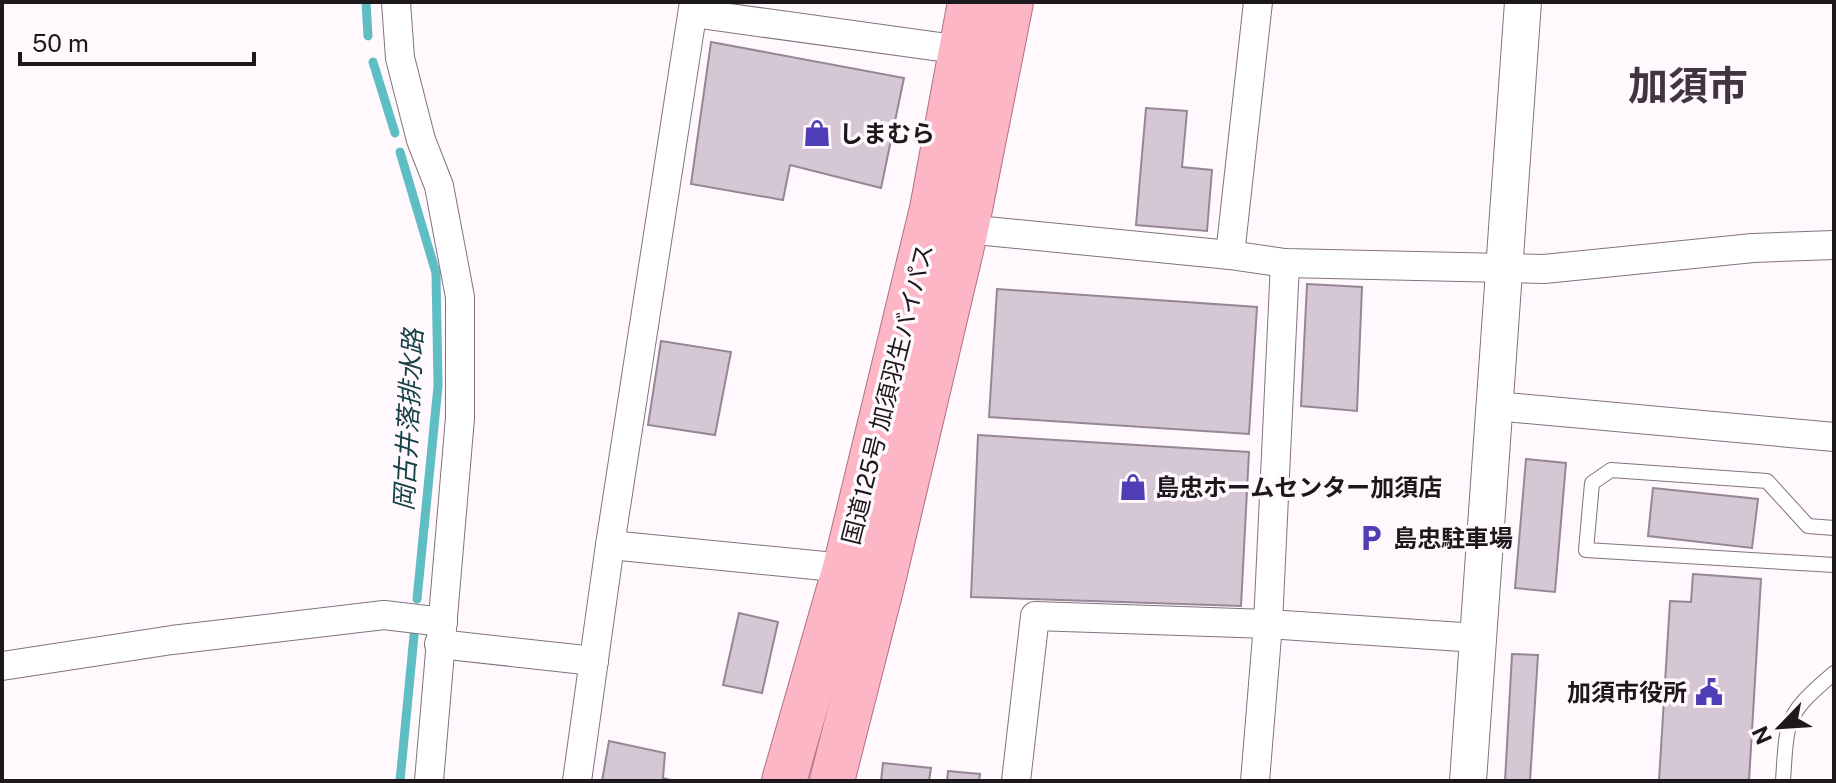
<svg xmlns="http://www.w3.org/2000/svg" width="1836" height="783" font-family="'Public Sans','Noto Sans JP',sans-serif">
	<style>
		.lines { fill: none; stroke-linecap: round; stroke-linejoin: round }
		.stream { stroke: #5fbec3; stroke-width: 9 }
		.building { fill: #d6c7d4; stroke: #958793; stroke-width: 2 }
		.service-casing { stroke: #81737f; stroke-width: 16 }
		.minor-casing { stroke: #81737f; stroke-width: 30 }
		.tertiary-casing { stroke: #81737f; stroke-width: 38 }
		.trunk-casing { stroke: #ae7281; stroke-width: 46 }
		.service { stroke: #fff; stroke-width: 14 }
		.minor { stroke: #fff; stroke-width: 28 }
		.tertiary { stroke: #fff; stroke-width: 36 }
		.trunk { stroke: #fcb6c6; stroke-width: 44 }
		.labels { text-anchor: middle; dominant-baseline: central; stroke-width: 7; stroke-linejoin: round; paint-order: stroke }
		.poi-label { font-size: 24px; font-weight: bold; fill: #1d181c; stroke: #fff9fe; text-anchor: start }
		.street-label { font-size: 24px; fill: #1d181c; stroke: #fff9fe }
		.water-label { font-size: 26px; font-style: italic; fill: #174346; stroke: #fff9fe }
		.town-label { font-size: 40px; font-weight: bold; fill: #413540; stroke: #fff9fe }
	</style>
	<rect width="100%" height="100%" fill="#fff9fe"/>
	<g class="lines">
		<!-- stream -->
		<g class="stream">
			<path d="M366,2L368,36"/>
			<path d="M373,62L395,133"/>
			<path d="M400,152L436,273L438,386L417,599"/>
			<path d="M400,781L415,625"/>
		</g>
	</g>
	<!-- building -->
	<g class="building">
		<path d="M711,42L904,78L881,188L790,165L783,200L691,184Z"/>
		<path d="M1146,108L1187,111L1182,167L1212,170L1207,231L1136,225Z"/>
		<path d="M1307,284L1362,287L1357,411L1301,406Z"/>
		<path d="M997,289L1257,307L1249,434L989,417Z"/>
		<path d="M661,341L731,352L715,435L648,425Z"/>
		<path d="M978,435L1249,452L1241,606L971,597Z"/>
		<path d="M1526,459L1566,463L1555,592L1515,588Z"/>
		<path d="M1653,488L1758,499L1752,548L1648,536Z"/>
		<path d="M1693,574L1761,579L1749,781H1659L1670,601L1691,602Z"/>
		<path d="M739,613L778,622L762,693L723,685Z"/>
		<path d="M1512,654L1538,655L1530,781H1505Z"/>
		<path d="M609,741L665,753L663,778L674,781H602Z"/>
		<path d="M883,763L931,768L929,781H881Z"/>
		<path d="M948,771L980,774L979,781H947Z"/>
	</g>
	<g class="lines">
		<!-- service casing -->
		<g class="service-casing">
			<g id="service">
				<path d="M1834,528L1808,526L1767,481L1611,470L1592,483L1586,550L1834,565"/>
				<path d="M1783,781C1787,718 1785,715 1834,673"/>
			</g>
		</g>
		<!-- minor casing -->
		<g class="minor-casing">
			<g id="minor">
				<path d="M396,2L400,58L421,140L439,186L460,297V418L429,781"/>
				<path d="M693,13L962,50"/>
				<path d="M966,229L1230,255L1285,263L1544,269L1753,248L1834,245"/>
				<path d="M1230,255L1258,2"/>
				<path d="M1495,406L1834,437"/>
				<path d="M610,545L845,568"/>
				<path d="M439,644L594,661"/>
				<path d="M2,666L172,640L384,615L443,622"/>
				<path d="M577,781L610,545L694,2"/>
				<path d="M1016,781L1035,616L1268,624L1477,638"/>
				<path d="M1255,781L1268,624L1285,263"/>
			</g>
		</g>
		<!-- tertiary casing -->
		<g class="tertiary-casing">
			<path id="tertiary" d="M1468,781L1523,2"/>
		</g>
		<!-- trunk casing -->
		<g class="trunk-casing">
			<g id="trunk">
				<path d="M784,781L845,568L932,209L970,2"/>
				<path d="M832,781L882,585L966,229L1011,2"/>
			</g>
		</g>
		<!-- service -->
		<use href="#service" class="service"/>
		<!-- minor -->
		<use href="#minor" class="minor"/>
		<!-- tertiary -->
		<use href="#tertiary" class="tertiary"/>
		<!-- trunk -->
		<use href="#trunk" class="trunk"/>
	</g>
	<!-- icons -->
	<defs>
		<g id="shop-bare" transform="scale(2.16)"><path d="M-5-2.5h2.3a2.7 3.5 0 0 1 5.4 0H5L5.5 6h-11ZM-1.5-2.5h3a1.5 2.3 0 0 0-3 0Z" fill="#4f3eb5" stroke="#fff9fe" stroke-width="2.5" paint-order="stroke"/></g>
		<g id="parking-bare" transform="scale(2.16)"><path d="M-3.5-5.5H1a3.5 3.5 0 0 1 0 7H-1V5.5H-3.5ZM-1-3.4V-.6H.8a1.4 1.4 0 0 0 0-2.8Z" fill="#4f3eb5" stroke="#fff9fe" stroke-width="2.5" paint-order="stroke"/></g>
		<g id="civic-bare" transform="scale(2.16)"><path d="M-.6-6.5H3V-4.5H.6V-3L4-1V1h2V6H-6V1h2V-1L-.6-3ZM-1.2 2.5V6h2.4V2.5Z" fill="#4f3eb5" stroke="#fff9fe" stroke-width="2.5" paint-order="stroke"/></g>
	</defs>
	<g fill-rule="evenodd">
		<use href="#shop-bare" x="817" y="133"/>
		<use href="#shop-bare" x="1133" y="487"/>
		<use href="#parking-bare" x="1371" y="538"/>
		<use href="#civic-bare" x="1709" y="692"/>
	</g>
	<g class="labels">
		<!-- poi labels -->
		<g class="poi-label">
			<text x="839" y="133">しまむら</text>
			<text x="1155" y="487">島忠ホームセンター加須店</text>
			<text x="1393" y="538">島忠駐車場</text>
			<text x="1687" y="692" text-anchor="end">加須市役所</text>
		</g>
		<!-- street labels -->
		<g class="street-label">
			<text transform="translate(887 394) rotate(-76)">国道125号 加須羽生バイパス</text>
		</g>
		<!-- water labels -->
		<g class="water-label">
			<text transform="translate(408 420) rotate(-87)">岡古井落排水路</text>
		</g>
		<!-- town labels -->
		<g class="town-label">
			<text x="1688" y="85">加須市</text>
		</g>
	</g>
	<!-- border -->
	<rect width="1836" height="783" fill="none" stroke="#1d181c" stroke-width="8"/>
	<!-- north arrow -->
	<g transform="translate(1780 727) rotate(245)" stroke="#fff9fe" stroke-width="6" paint-order="stroke">
	<path d="M0-6L14 30L0 20L-14 30Z" fill="#1d181c"/>
	<text y="-12" font-size="22" font-weight="bold" text-anchor="middle" fill="#1d181c">N</text>
	</g>
	<!-- scale -->
	<path d="M20 52v12h234v-12" fill="none" stroke="#1d181c" stroke-width="4"/>
	<text x="32" y="52" font-size="24" fill="#1d181c" stroke="#fff9fe" stroke-width="6" paint-order="stroke">50 m</text>
</svg>
